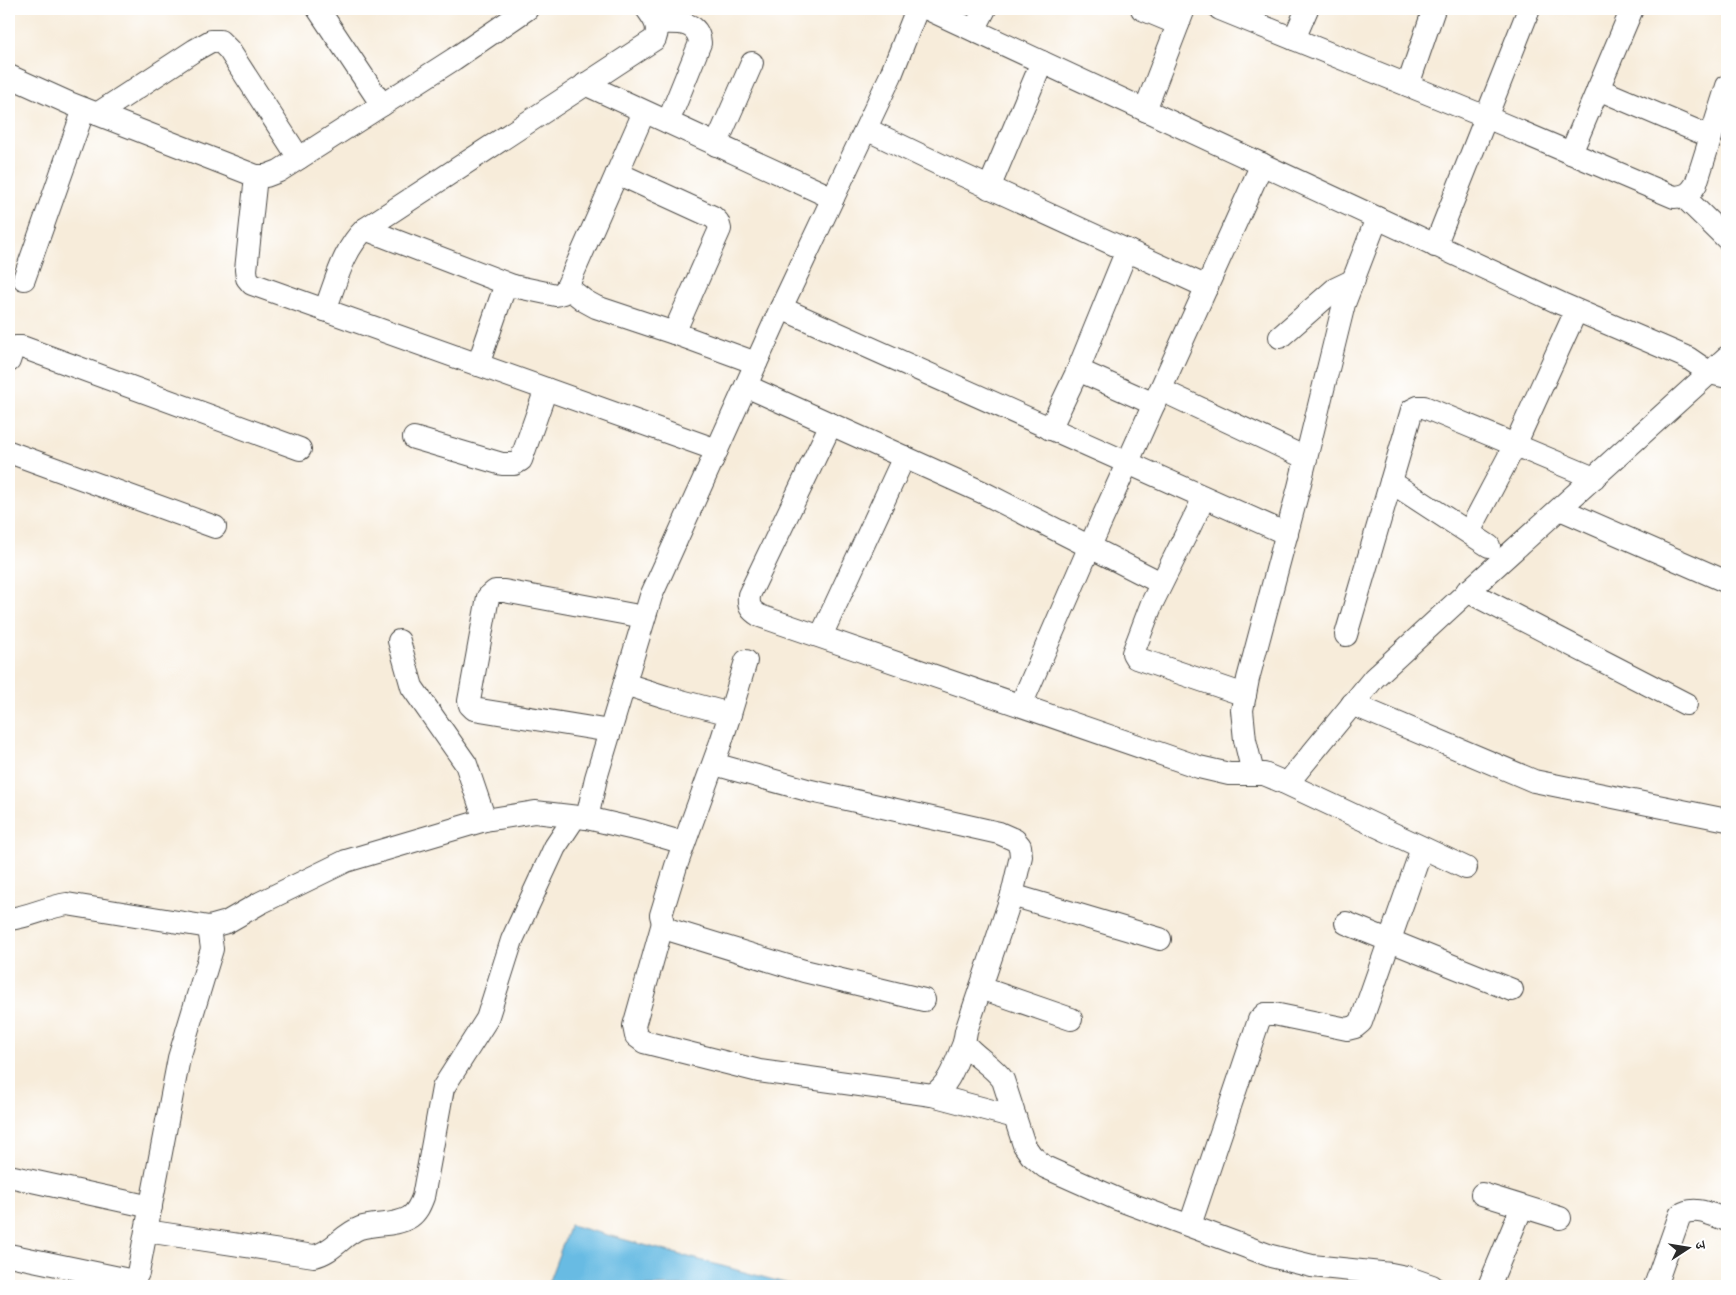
<svg xmlns="http://www.w3.org/2000/svg" width="1736" height="1295" font-family="'IM FELL Great Primer','Noto Serif Devanagari',serif">
	<style>
		.water { fill: #67bbe3; stroke: #497387 }
		.lines { fill: none; stroke-linecap: round; stroke-linejoin: round }
		.minor-casing { stroke: #4a4845; stroke-width: 24 }
		.minor { stroke: #fff; stroke-width: 22 }
	</style>
	<rect width="100%" height="100%" fill="#fff"/>
	<filter id="ink" filterUnits="userSpaceOnUse"><feTurbulence type="fractalNoise" baseFrequency=".02" numOctaves="2"/><feDisplacementMap in="SourceGraphic" scale="10" xChannelSelector="R" yChannelSelector="G"/><feConvolveMatrix kernelMatrix="1 2 1 2 8 2 1 2 1" color-interpolation-filters="sRGB"/></filter>
	<filter id="wash" filterUnits="userSpaceOnUse"><feTurbulence type="fractalNoise" baseFrequency=".0096" numOctaves="4" result="noise"/><feDisplacementMap in="SourceGraphic" scale="20" xChannelSelector="R" yChannelSelector="G"/><feGaussianBlur stdDeviation="1.12" result="paint"/><feColorMatrix in="noise" values="0 0 0 0 0 0 0 0 0 0 0 0 0 0 0 0 0 1.4 0 .05"/><feComposite in="paint" operator="in"/></filter>
	<g filter="url(#wash)">
		<rect width="100%" height="100%" fill="#f7ecda"/>
		<!-- water -->
		<path class="water" d="M570,1225L796,1286H547Z"/>
	</g>
	<g filter="url(#ink)">
		<g class="lines">
			<!-- minor casing -->
			<g class="minor-casing">
				<g id="minor">
					<path d="M318,9L382,105"/>
					<path d="M928,9L1562,304L1688,358L1710,373L1723,376"/>
					<path d="M1142,9L1178,24"/>
					<path d="M1220,9L1486,117L1674,197C1686,196 1690,194 1696,184L1727,86"/>
					<path d="M656,23C675,23 698,19 700,43L668,122"/>
					<path d="M974,30L985,9"/>
					<path d="M1294,39L1307,9"/>
					<path d="M9,76L69,103L256,176H266L279,171L454,59L527,9"/>
					<path d="M585,84L833,198"/>
					<path d="M1408,85L1434,9"/>
					<path d="M1598,89L1711,137"/>
					<path d="M1145,110L1184,9"/>
					<path d="M97,114L195,50L211,41H220L229,50L299,158"/>
					<path d="M866,129L943,166L1207,287"/>
					<path d="M716,145L752,63"/>
					<path d="M1571,153L1632,9"/>
					<path d="M617,173L713,217L718,222L720,229L674,333"/>
					<path d="M256,176L246,270L247,278L252,284L717,450"/>
					<path d="M989,188L1042,62"/>
					<path d="M1684,197L1727,239"/>
					<path d="M365,229L513,286"/>
					<path d="M1435,246L1529,9"/>
					<path d="M24,279L84,109"/>
					<path d="M567,287L585,301L596,307L674,333L756,363"/>
					<path d="M781,308C950,383 1118,460 1287,534"/>
					<path d="M325,310C336,282 343,250 365,229L655,39C660,26 654,19 647,9"/>
					<path d="M1280,337L1335,289L1354,280"/>
					<path d="M9,361L12,352L16,347H22L300,449"/>
					<path d="M478,365L502,295L506,288L513,286L556,295L563,293L567,287L644,112"/>
					<path d="M1078,370L1154,404"/>
					<path d="M746,386L982,492L1161,583"/>
					<path d="M1161,390L1306,458"/>
					<path d="M831,424L749,595C748,606 750,610 760,616L1199,767L1229,774H1264L1283,782L1291,779L1374,678L1464,595L1727,357"/>
					<path d="M1050,429L1078,370L1127,250"/>
					<path d="M414,438L502,464H514L521,460L546,389"/>
					<path d="M9,452L215,527"/>
					<path d="M1391,482L1489,546"/>
					<path d="M1204,498L1152,603L1133,653L1136,658L1245,695"/>
					<path d="M1560,509L1727,582"/>
					<path d="M1469,532L1515,445L1576,311"/>
					<path d="M1467,591L1686,704"/>
					<path d="M1346,635L1412,410L1418,407H1424L1594,478"/>
					<path d="M821,636L904,457"/>
					<path d="M399,641L412,687L466,764L485,820"/>
					<path d="M625,684L666,697L730,714L721,742L676,866L661,915L663,923L667,929L804,971L924,1000"/>
					<path d="M1352,704L1534,781L1727,820"/>
					<path d="M1021,705L1090,546L1262,164"/>
					<path d="M730,714L746,661"/>
					<path d="M610,731L474,709L470,705L469,701L488,597L495,591H504L644,617"/>
					<path d="M714,764L811,791L999,833L1015,840L1020,846L1021,856L1012,895L966,1031L964,1043C975,1057 992,1065 1003,1080L1024,1145L1031,1155L1045,1167L1117,1199L1271,1256L1312,1266L1391,1274L1406,1277L1432,1286"/>
					<path d="M1253,773L1245,740L1242,710L1248,679L1299,487L1344,304L1377,218"/>
					<path d="M1283,782L1466,868"/>
					<path d="M587,818L596,778L651,596L781,308L891,75L917,9"/>
					<path d="M1012,895L1160,939"/>
					<path d="M9,919C29,917 47,907 67,904L209,927L227,922L260,903L346,861L485,820L535,812L587,818L643,831L684,843"/>
					<path d="M663,923L634,1026L636,1036L644,1042L759,1071L932,1095L1015,1117"/>
					<path d="M1346,923L1512,990"/>
					<path d="M981,988L1071,1019"/>
					<path d="M932,1095C950,1085 956,1061 964,1043"/>
					<path d="M9,1176L151,1207"/>
					<path d="M1482,1194L1560,1218"/>
					<path d="M1190,1225L1259,1020L1265,1014H1274L1347,1029L1355,1027L1361,1022L1422,848"/>
					<path d="M146,1231L314,1256C332,1253 343,1234 360,1228C376,1223 396,1226 410,1217C417,1212 420,1205 423,1197L443,1088L487,1019L512,940L555,847L575,817"/>
					<path d="M9,1255L129,1280L135,1278L138,1273L179,1058L212,949L209,927"/>
					<path d="M1489,1286L1522,1207"/>
					<path d="M1655,1286L1680,1215C1695,1205 1712,1215 1727,1220"/>
				</g>
			</g>
			<!-- minor -->
			<use href="#minor" class="minor"/>
		</g>
	</g>
	<!-- margin -->
	<rect width="1736" height="1295" fill="none" stroke="#fff" stroke-width="30"/>
	<!-- north arrow -->
	<g transform="translate(1688 1248) rotate(78)" stroke="#ffffff" stroke-width="4" paint-order="stroke">
	<path d="M0-4L9 19L0 12L-9 19Z" fill="#2b2b2b"/>
	<text y="-8" font-size="14" font-weight="bold" text-anchor="middle" fill="#2b2b2b">उ</text>
	</g>
</svg>
